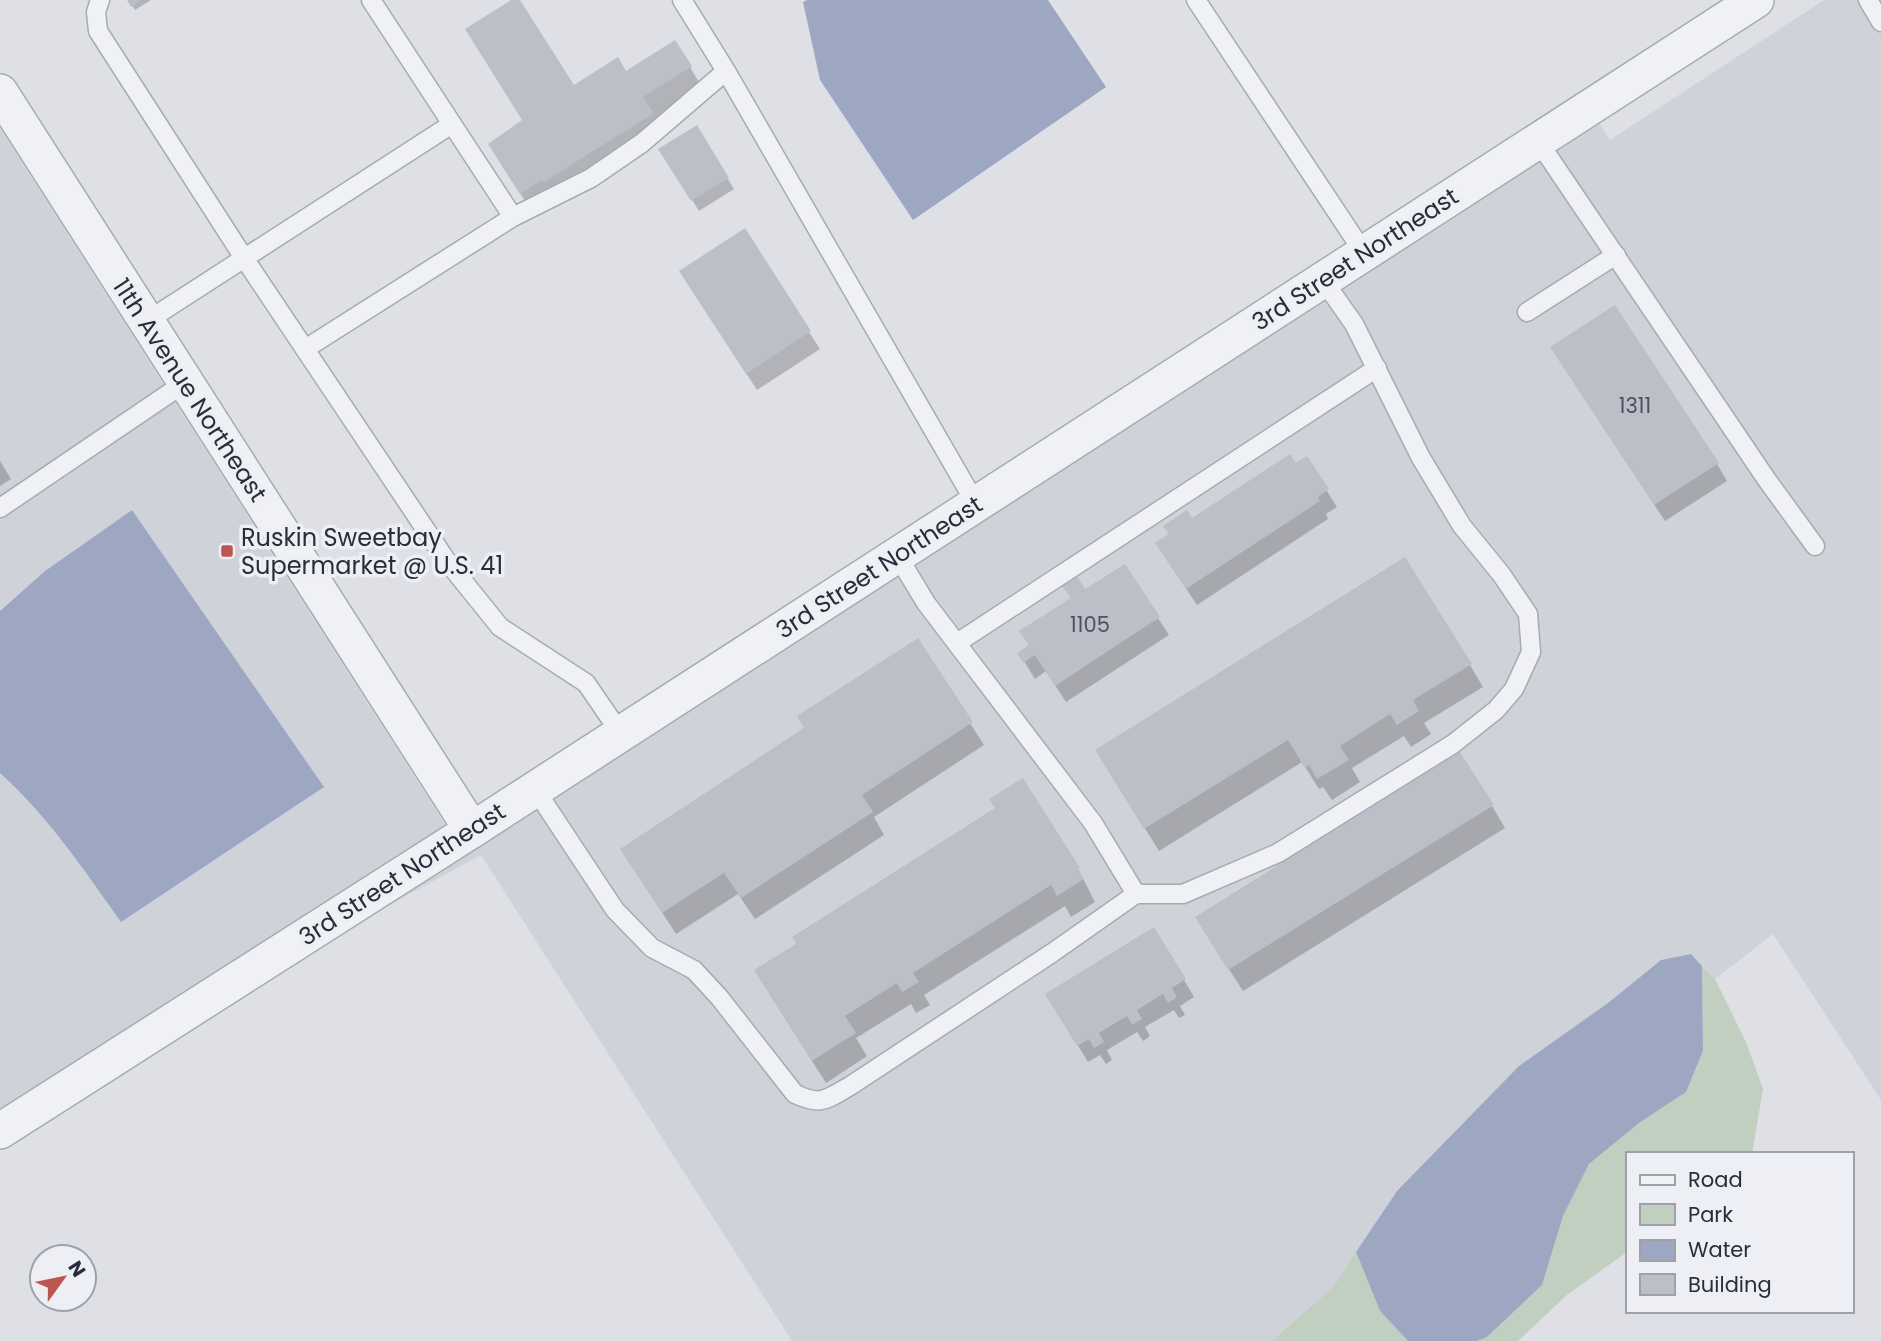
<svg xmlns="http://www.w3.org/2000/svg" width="1881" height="1341" font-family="Poppins,sans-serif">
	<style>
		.built { fill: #d0d2da }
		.green { fill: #c1cfc0 }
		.water { fill: #9da7c2 }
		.shadow { fill: #0003 }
		.building { fill: #bcbec8 }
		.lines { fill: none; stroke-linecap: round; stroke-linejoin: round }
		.lane-casing { stroke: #a8aab3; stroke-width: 21 }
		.street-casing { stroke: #a8aab3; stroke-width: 38 }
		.lane { stroke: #f0f1f5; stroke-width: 18 }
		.street { stroke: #f0f1f5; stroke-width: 35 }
		.poi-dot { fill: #bd5651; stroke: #edeff4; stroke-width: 2.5 }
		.labels { text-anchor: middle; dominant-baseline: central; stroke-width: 7; stroke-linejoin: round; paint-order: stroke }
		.number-label { font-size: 21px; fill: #4e505e }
		.street-label { font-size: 24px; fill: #292c3b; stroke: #edeff4 }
		.poi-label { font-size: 24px; fill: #292c3b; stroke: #edeff4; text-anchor: start }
	</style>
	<rect width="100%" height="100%" fill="#dee0e6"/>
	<!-- built -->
	<g class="built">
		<path d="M1824,0H1881V1100L1773,934L1715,979L1691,954L1661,960L1608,1003L1397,1191L1334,1286L1272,1341H792L481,855L371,915L1599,123L1610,140Z"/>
		<path d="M0,128L446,826L0,1111V773L26,796L59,836L121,922L132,510L45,571L0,611Z"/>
	</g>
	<!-- green -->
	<g class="green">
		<path d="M1702,966L1715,979L1746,1042L1763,1089L1752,1154H1627V1252L1567,1295L1518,1341H1477L1487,1337L1542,1285L1563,1216L1589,1164L1639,1123L1686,1092L1703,1051Z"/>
		<path d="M1356,1252L1380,1311L1408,1341H1272L1334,1286Z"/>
	</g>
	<!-- water -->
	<g class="water">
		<path d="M807,0H1048L1106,87L913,220L820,80L803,2Z"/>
		<path d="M132,510L324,787L121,922C83,869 48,816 0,773V611L45,571Z"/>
		<path d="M1691,954L1702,966L1703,1051L1686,1092L1639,1123L1589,1164L1563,1216L1542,1285L1487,1337L1477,1341H1408L1380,1311L1356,1252L1397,1191L1519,1066L1608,1003L1661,960Z"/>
	</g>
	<!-- shadow -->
	<g class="shadow">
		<path d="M129,0H151L135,10Z"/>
		<path d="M515,0H518L573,87L626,73L690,67L703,89L655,119L665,136L558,204L534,215L503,167L524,121Z"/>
		<path d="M696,128L734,189L699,211L661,150Z"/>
		<path d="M744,231L820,349L757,390L691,288Z"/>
		<path d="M1562,364L1717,464L1727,481L1665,521Z"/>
		<path d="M1306,458L1337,507L1326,514L1328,519L1197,605L1167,560L1191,521Z"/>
		<path d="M0,461L11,479L0,486Z"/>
		<path d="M1124,566L1169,635L1066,702L1046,671L1035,679L1019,653Z"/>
		<path d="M917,640L984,745L874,817L884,835L755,919L738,894L676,934L622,850L806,729Z"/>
		<path d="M1470,665L1483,687L1424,723L1431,734L1411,747L1404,736L1352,768L1360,782L1332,800L1323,787L1319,789L1302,762L1159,851L1110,772Z"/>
		<path d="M1492,806L1505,828L1243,991L1210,940Z"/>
		<path d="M1078,869L1095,902L1071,917L1065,906L924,995L930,1005L916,1013L911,1004L856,1038L867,1056L826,1083L769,993Z"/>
		<path d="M1154,929L1194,997L1180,1006L1185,1015L1179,1018L1174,1010L1145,1027L1150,1036L1143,1041L1137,1032L1107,1050L1112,1060L1106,1064L1100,1055L1088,1062L1057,1011Z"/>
	</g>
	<!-- building -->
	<g class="building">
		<path d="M127,0H141L131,7Z"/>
		<path d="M511,0H520L574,85L618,57L626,71L675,40L692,66L643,97L654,113L544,182L542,180L520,194L488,144L522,120L465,29Z"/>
		<path d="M697,125L729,178L691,201L658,149Z"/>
		<path d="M745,228L811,331L746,374L679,271Z"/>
		<path d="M1615,305L1719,463L1654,505L1550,347Z"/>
		<path d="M1290,454L1296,463L1307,456L1329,489L1318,497L1320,501L1186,589L1155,543L1169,534L1163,526L1187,510L1192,518Z"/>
		<path d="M1405,557L1472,664L1413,700L1419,711L1397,725L1390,714L1340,746L1349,760L1317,779L1309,765L1305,768L1288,740L1144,829L1095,750Z"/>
		<path d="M1125,564L1160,617L1055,686L1035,655L1023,663L1017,653L1029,645L1019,631L1071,598L1062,586L1077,576L1085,589Z"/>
		<path d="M918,638L973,722L862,795L873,812L741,898L724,873L662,913L620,849L804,728L797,716Z"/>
		<path d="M1460,752L1494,805L1228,970L1195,917Z"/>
		<path d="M1023,778L1080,868L1078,869L1084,879L1057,896L1051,885L913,973L919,982L902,992L897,983L845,1016L856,1033L812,1061L754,970L796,944L792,937L995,808L989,799Z"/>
		<path d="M1154,927L1186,979L1172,988L1177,997L1168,1003L1163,994L1137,1010L1142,1019L1132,1025L1127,1016L1099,1033L1104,1042L1094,1048L1089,1039L1077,1046L1045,994Z"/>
	</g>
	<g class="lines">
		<!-- lane casing -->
		<g class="lane-casing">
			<g id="lane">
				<path d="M100,0L96,12L98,31L244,258L446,560L500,627L586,683L621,734"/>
				<path d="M682,0L726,71L976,504"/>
				<path d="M1196,0L1364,253"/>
				<path d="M1868,0L1881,22"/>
				<path d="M452,124L513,217"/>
				<path d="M1538,141L1767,480L1815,546"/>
				<path d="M1527,312L1616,255"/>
				<path d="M147,321L452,124L371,0"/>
				<path d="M305,349L513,217L591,178L642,143L726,71"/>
				<path d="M0,508L186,382"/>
				<path d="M897,555L926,603L1093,823L1136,894"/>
				<path d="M957,643L1377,368"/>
				<path d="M535,789L615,910L652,948L694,970L719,997L795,1094C822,1106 825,1100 850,1086L1052,953L1136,894H1183L1278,853L1453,744L1496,710L1514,689L1531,652L1528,614L1501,574L1462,526L1421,458L1354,324L1323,280"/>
			</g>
		</g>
		<!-- street casing -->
		<g class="street-casing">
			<g id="street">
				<path d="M0,92L472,830"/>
				<path d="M0,1131L472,830L1756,0"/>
			</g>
		</g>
		<!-- lane -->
		<use href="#lane" class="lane"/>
		<!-- street -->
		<use href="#street" class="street"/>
	</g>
	<!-- markers -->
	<rect class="poi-dot" x="220" y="544" width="14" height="14" rx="3.5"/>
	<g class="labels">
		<!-- number labels -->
		<g class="number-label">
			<text x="1635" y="405">1311</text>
			<text x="1090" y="624">1105</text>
		</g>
		<!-- street labels -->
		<g class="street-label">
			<text transform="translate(1355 259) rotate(-33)">3rd Street Northeast</text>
			<text transform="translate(190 390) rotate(57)">11th Avenue Northeast</text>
			<text transform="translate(879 567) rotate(-33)">3rd Street Northeast</text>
			<text transform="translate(402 874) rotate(-33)">3rd Street Northeast</text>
		</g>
		<!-- poi labels -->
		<g class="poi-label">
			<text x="241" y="537">Ruskin Sweetbay<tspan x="241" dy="28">Supermarket @ U.S. 41</tspan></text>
		</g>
	</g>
	<!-- legend -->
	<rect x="1626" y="1152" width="228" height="161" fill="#edeff4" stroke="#9fa1aa" stroke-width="2"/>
	<rect x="1640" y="1175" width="35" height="10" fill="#f0f1f5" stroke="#9fa1aa" stroke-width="2"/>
	<text x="1688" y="1187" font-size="21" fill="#292c3b">Road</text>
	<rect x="1640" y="1204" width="35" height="21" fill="#c1cfc0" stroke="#9fa1aa" stroke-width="2"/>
	<text x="1688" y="1222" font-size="21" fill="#292c3b">Park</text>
	<rect x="1640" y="1240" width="35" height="21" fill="#9da7c2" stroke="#9fa1aa" stroke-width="2"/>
	<text x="1688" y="1257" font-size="21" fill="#292c3b">Water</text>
	<rect x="1640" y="1274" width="35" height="21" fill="#bcbec8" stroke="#9fa1aa" stroke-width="2"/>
	<text x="1688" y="1292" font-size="21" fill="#292c3b">Building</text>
	<!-- north arrow -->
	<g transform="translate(63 1278) rotate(57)"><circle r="33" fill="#edeff4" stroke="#9fa1aa" stroke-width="2"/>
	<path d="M0-5L12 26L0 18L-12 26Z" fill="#bd5651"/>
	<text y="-10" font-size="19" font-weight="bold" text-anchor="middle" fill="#292c3b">N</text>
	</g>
</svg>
